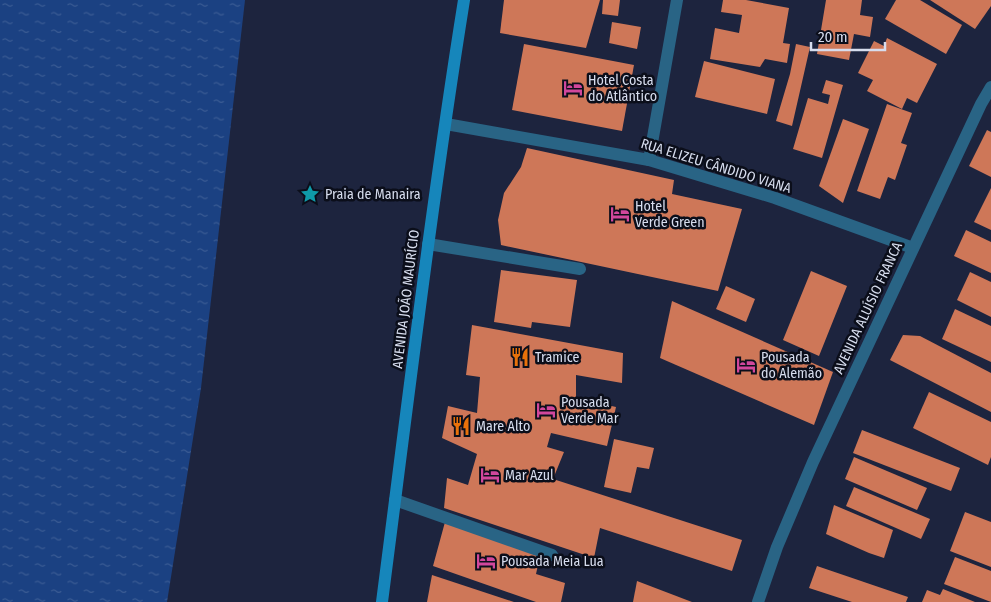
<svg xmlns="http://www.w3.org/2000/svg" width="991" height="602" font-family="'Fira Sans Condensed',sans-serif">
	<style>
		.water { fill: url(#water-ripples) }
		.building { fill: #ce7758 }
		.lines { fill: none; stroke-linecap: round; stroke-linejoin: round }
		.service { stroke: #296485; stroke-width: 12 }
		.minor { stroke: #296485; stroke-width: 12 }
		.secondary { stroke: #1686bb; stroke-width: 12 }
		.labels { text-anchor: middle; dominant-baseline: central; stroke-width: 5; stroke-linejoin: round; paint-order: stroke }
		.poi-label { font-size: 14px; fill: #d7ddee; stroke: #0b0e1a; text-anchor: start }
		.street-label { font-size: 14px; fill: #d7ddee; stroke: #0b0e1a }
	</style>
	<defs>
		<pattern id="water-ripples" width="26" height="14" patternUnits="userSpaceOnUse" patternTransform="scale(1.25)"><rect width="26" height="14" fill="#1b4182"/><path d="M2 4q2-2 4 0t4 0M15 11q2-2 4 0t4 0" fill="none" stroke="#3b5c94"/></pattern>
	</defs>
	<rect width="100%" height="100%" fill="#1d243e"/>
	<!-- water -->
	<path class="water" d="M0,0H245L201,388L167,602H0Z"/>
	<!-- building -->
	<g class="building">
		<path d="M504,0H600L586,48L500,33Z"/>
		<path d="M603,0H620L618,16L602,14Z"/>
		<path d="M723,0H746L789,8L783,43L790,44L787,63L765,59L760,67L710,59L715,28L739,33L742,15L721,12Z"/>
		<path d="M826,0H862L860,15L873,17L870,37L854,34L849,60L817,54Z"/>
		<path d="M896,0H920L962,25L946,54L885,19Z"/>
		<path d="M930,0H991V6L975,29Z"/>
		<path d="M612,22L641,27L637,49L609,43Z"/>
		<path d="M887,38L937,64L917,103L907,98L902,109L867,91L873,80L858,73L874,41L884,46Z"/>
		<path d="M524,44L634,65L622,131L512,110Z"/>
		<path d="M796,44L810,47L792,126L776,121L790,74Z"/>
		<path d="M704,61L775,79L767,114L695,97Z"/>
		<path d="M826,80L843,85L822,158L793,149L808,98L828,104L830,95L822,93Z"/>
		<path d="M887,104L912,113L901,143L907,145L895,180L888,177L880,199L857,191Z"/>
		<path d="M843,119L869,129L843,203L819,186Z"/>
		<path d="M987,130L991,132V177L969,166Z"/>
		<path d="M527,148L674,180L672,194L742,209L718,291L501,245L498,220L504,193L521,167Z"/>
		<path d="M991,188V230L974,222Z"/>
		<path d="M966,230L991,242V273L954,256Z"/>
		<path d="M501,270L577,280L570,327L532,322L531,328L494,322Z"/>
		<path d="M811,271L847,286L819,356L783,340Z"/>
		<path d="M970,272L991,282V317L957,300Z"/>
		<path d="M726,286L755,299L746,322L716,309Z"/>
		<path d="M672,301L833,372L814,425L660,358Z"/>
		<path d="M955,309L991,326V362L942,339Z"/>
		<path d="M472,325L623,353L622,383L576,375V398L616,407L607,446L551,433L547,447L564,452L553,479L742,540L732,571L600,528L594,558L444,508L447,478L468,485L477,454L442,438L448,406L477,413L480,377L466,375Z"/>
		<path d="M903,335L920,336L991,373V412L890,360Z"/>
		<path d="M929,392L991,422V457L988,465L913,428Z"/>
		<path d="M862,430L960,468L951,491L853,453Z"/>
		<path d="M614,439L654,448L649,469L637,467L631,493L604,487Z"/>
		<path d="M854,457L927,488L917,510L845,479Z"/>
		<path d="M854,487L930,519L921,539L846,506Z"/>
		<path d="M834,505L893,530L884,558L869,553L826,534Z"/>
		<path d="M965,512L991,522V567L950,551Z"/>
		<path d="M445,522L540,556L536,574L565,583L561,602H536L433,566Z"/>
		<path d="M955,557L991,571V602L944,584Z"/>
		<path d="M817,566L908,597L906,602H852L809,588Z"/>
		<path d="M432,575L514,602H427Z"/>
		<path d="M637,581L692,602H633Z"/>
		<path d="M943,589L975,602H922L927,590L940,595Z"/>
	</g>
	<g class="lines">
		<!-- service -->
		<g class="service">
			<path d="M428,244L580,269"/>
			<path d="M395,500L552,555"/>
		</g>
		<!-- minor -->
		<g class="minor">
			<path d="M446,124L649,160L775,198L913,248"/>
			<path d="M649,160L677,0"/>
			<path d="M758,602L777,547L813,462L981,104L991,87"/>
		</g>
		<!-- secondary -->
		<path class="secondary" d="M382,602C408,401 432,200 464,0"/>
	</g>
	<!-- icons -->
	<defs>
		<g id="hotel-bare" transform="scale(1.5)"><path d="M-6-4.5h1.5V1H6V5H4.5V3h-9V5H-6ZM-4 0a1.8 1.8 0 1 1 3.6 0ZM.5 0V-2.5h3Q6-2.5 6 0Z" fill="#d1479c" stroke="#0b0e1a" stroke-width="2.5" paint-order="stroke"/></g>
		<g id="sight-bare" transform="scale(1.5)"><path d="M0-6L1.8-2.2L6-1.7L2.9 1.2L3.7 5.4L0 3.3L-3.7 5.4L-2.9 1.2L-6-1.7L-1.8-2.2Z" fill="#0f9aa8" stroke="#0b0e1a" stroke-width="2.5" paint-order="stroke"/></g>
		<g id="restaurant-bare" transform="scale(1.5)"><path d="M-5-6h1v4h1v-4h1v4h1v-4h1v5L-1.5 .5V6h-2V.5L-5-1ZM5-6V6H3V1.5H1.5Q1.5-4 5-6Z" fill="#e8710a" stroke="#0b0e1a" stroke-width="2.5" paint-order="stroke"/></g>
	</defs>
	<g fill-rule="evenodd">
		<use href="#hotel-bare" x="573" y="88"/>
		<use href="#sight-bare" x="310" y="194"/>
		<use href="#hotel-bare" x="620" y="214"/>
		<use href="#restaurant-bare" x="520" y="357"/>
		<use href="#hotel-bare" x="746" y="365"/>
		<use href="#hotel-bare" x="546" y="410"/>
		<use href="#restaurant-bare" x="461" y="426"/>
		<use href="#hotel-bare" x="490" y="475"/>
		<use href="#hotel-bare" x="486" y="561"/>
	</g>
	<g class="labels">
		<!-- poi labels -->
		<g class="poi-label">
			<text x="588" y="80">Hotel Costa<tspan x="588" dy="16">do Atlântico</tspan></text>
			<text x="325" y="194">Praia de Manaira</text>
			<text x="635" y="206">Hotel<tspan x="635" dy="16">Verde Green</tspan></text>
			<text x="535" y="357">Tramice</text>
			<text x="761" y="357">Pousada<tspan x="761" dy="16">do Alemão</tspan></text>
			<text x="561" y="402">Pousada<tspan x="561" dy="16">Verde Mar</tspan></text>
			<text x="476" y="426">Mare Alto</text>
			<text x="505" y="475">Mar Azul</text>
			<text x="501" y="561">Pousada Meia Lua</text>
		</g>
		<!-- street labels -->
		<g class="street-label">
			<text transform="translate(716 166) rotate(17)">RUA ELIZEU CÂNDIDO VIANA</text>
			<text transform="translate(406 299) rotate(-83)">AVENIDA JOÃO MAURÍCIO</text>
			<text transform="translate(868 308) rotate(-65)">AVENIDA ALUÍSIO FRANCA</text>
		</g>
	</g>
	<!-- scale -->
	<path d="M811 42v8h74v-8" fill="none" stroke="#d7ddee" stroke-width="2.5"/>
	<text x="818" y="42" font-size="15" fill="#d7ddee" stroke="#0b0e1a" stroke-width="4" paint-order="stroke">20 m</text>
</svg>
